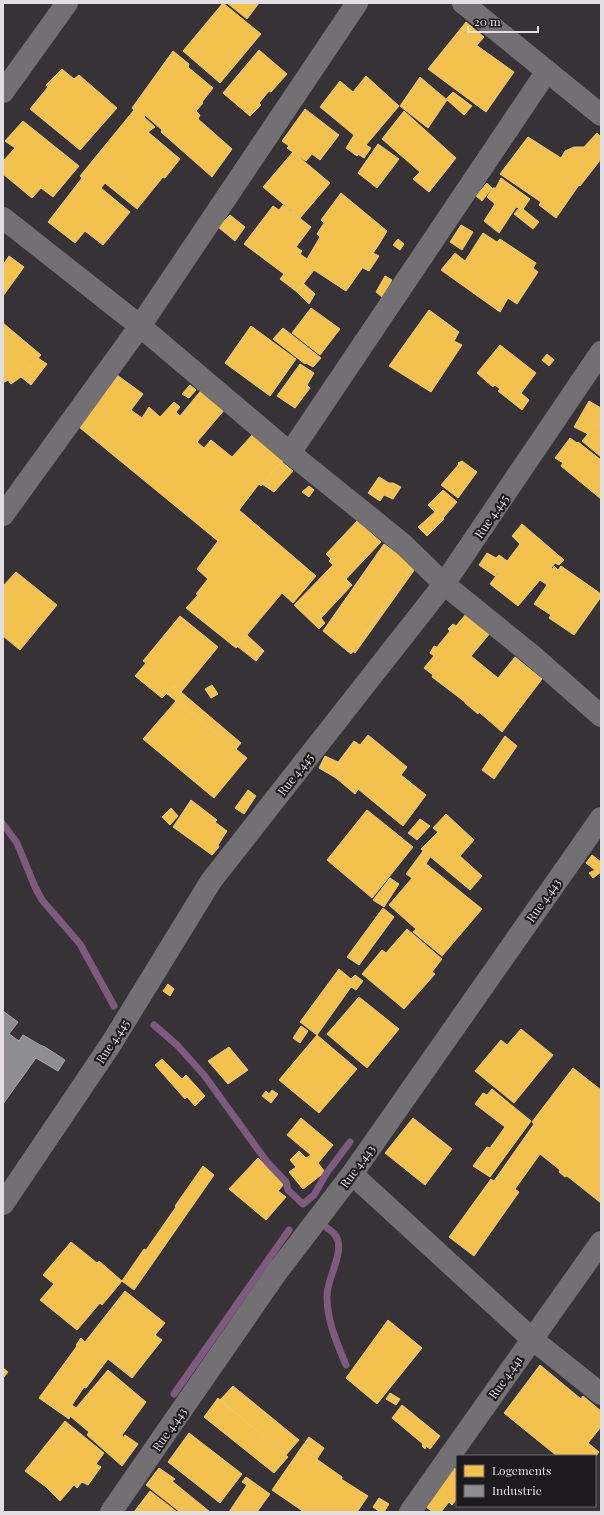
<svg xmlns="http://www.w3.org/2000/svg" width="604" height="1515" font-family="'Playfair Display',serif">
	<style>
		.homes { fill: #f2c14e; stroke: #edca7a }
		.industry { fill: #8d8d92; stroke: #a6a5aa }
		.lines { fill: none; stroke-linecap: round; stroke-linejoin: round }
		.stream { stroke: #7e5a7e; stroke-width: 7 }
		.street { stroke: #737073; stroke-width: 22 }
		.labels { text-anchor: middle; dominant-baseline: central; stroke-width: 4; stroke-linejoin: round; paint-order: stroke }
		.street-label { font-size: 12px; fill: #e2dee2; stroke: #1c1a1c }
	</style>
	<rect width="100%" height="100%" fill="#363236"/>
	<!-- homes -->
	<g class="homes">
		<path d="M223,3L261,34L220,83L183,51Z"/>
		<path d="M227,3H259L247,19Z"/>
		<path d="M466,22L484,37L477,45L458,32Z"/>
		<path d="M458,32L514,72L486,112L428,69Z"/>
		<path d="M259,50L287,74L271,92L269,91L259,103L261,105L250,116L223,93Z"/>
		<path d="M173,51L189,64L188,67L189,68L213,88L202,102L203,103L196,111L200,115L198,119L232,149L212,177L161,132L162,130L145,115L144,117L155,127L148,132L180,159L165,178L163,177L137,209L105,183L101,188L130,212L103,245L85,231L75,243L48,222L82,178L80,176L134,110L132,108Z"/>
		<path d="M62,69L74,79L79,75L117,108L80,150L30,109L48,87L46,85Z"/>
		<path d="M366,76L399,106L366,145L371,148L364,158L358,154L357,156L346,148L354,135L320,107L340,81L353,92Z"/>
		<path d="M420,77L447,100L428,128L400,106Z"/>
		<path d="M453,92L472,106L464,115L446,99Z"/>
		<path d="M305,109L339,135L320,160L312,154L306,161L287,148L289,146L282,141Z"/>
		<path d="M404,111L456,158L429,192L413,179L420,172L382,139Z"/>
		<path d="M23,121L79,166L53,197L41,188L32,198L3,174V161L15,148L5,141Z"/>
		<path d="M597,133L601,137V156L599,158L601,159L580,186L579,185L556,218L539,205L541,202L500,174L528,137L561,158L565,151L574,147H584Z"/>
		<path d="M378,144L399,159L377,188L358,173Z"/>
		<path d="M293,152L330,183L300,218L263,187Z"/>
		<path d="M501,178L530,199L523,209L539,222L533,229L514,214L519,208L516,207L499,233L484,221L495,204L487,197L493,188H496Z"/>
		<path d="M487,183L492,188L482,201L476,196Z"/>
		<path d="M341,193L387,231L378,246L346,291L314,270L297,292L280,279L284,274L244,244L273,206L279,210L283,205L311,227L296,247L302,251L300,254L307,259L320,237L317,234L324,223L321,220Z"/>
		<path d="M230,215L245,227L235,241L218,227Z"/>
		<path d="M461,225L473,232L462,250L450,242Z"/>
		<path d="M483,233L497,242L500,239L536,263L533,268L538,272L517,304L508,298L500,312L441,270L455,253L465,261Z"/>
		<path d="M398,239L404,244L400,250L393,245Z"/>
		<path d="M373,253L379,256L369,271L363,268Z"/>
		<path d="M9,256L24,267L3,296V265Z"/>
		<path d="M385,276L392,280L382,297L376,292Z"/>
		<path d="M303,283L315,294L309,304L297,292Z"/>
		<path d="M311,308L340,329L320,355L292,333Z"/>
		<path d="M429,310L459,332L454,341L462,345L431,392L389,366Z"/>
		<path d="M3,323L41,355L21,377L11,384L8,380L3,383Z"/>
		<path d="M251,326L296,359L270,396L225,363Z"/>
		<path d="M283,328L321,358L313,367L306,363L305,364L273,339Z"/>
		<path d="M500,345L536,373L521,393L529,400L522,410L498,391L500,389L495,385L493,387L477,373Z"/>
		<path d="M547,354L554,360L549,366L542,360Z"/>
		<path d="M38,358L47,364L31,385L21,377Z"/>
		<path d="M300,364L314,373L307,385L310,388L295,408L277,396Z"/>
		<path d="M117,375L143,394L131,410L142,418L149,407L160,417L174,402L180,407L176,412L180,416L203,388L226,408L197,442L204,448L211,440L232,457L254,433L284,460L261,486L259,484L239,510L316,576L293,603L282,593L236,648L186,608L198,595L196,594L208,579L197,569L218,541L79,427Z"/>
		<path d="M190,385L196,390L189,398L182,394Z"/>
		<path d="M589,401L601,408V419L588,434L574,427Z"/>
		<path d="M601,419V457L582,441Z"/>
		<path d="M570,438L577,443L578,442L601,460V475L600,477L601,478V499L561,466L563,463L555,458Z"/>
		<path d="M462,461L477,472L458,498L441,485L459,464L458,463Z"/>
		<path d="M282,462L293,471L274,492L262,484Z"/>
		<path d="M379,477L389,483H393L401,487L393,499L384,495L380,501L368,493Z"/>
		<path d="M309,486L314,490L309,497L302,492Z"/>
		<path d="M443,490L457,502L443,518L444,519L427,536L418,527L435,512L428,505Z"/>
		<path d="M357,521L381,542L346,579L352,585L321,618L325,623L319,629L294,605L333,565L329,561L331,559L326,554Z"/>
		<path d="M522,524L564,560L559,565L555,563L551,568L553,569L554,566L558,570L561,566L601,594V597L574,635L549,618L551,615L534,604L547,585L540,580L518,606L490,584L520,544L512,536Z"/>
		<path d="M384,544L408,562L412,567L351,654L323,631Z"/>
		<path d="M487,553L496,558L499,555L507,561L495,576L479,565Z"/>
		<path d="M412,567L415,569L355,653L352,651Z"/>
		<path d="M16,572L57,605L20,650L3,636V586Z"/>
		<path d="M467,613L491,632L471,656L498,678L515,657L542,679L502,732L479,712L478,714L465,703V702L432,677L433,675L424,668L434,656L430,653L434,646L437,647L450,631L448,629L453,624L456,626Z"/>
		<path d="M180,616L218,647L181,692L174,686L162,698L135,676L146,663L143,661Z"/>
		<path d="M247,635L264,651L256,661L237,646Z"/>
		<path d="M212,685L218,694L211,698L205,689Z"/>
		<path d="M174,686L241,743L236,749L166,693Z"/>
		<path d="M176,701L247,758L214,798L143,739Z"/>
		<path d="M368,735L407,767L401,775L426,795L403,826L358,789L355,794L336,778L343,770L336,765L354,741L360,745Z"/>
		<path d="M505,736L517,746L494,779L482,770Z"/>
		<path d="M325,756L338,762L336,765L343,770L336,778L319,768Z"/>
		<path d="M248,790L256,796L244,814L235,808Z"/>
		<path d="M191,800L217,820L215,822L227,831L218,845L219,847L212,855L173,827Z"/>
		<path d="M171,808L178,816L170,825L162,817Z"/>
		<path d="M367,810L413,847L372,898L327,860Z"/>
		<path d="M446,814L474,840L460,856L482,876L470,890L421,849L438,832L433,828Z"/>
		<path d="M420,819L430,826L417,840L408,833Z"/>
		<path d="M423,851L430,857L426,864L425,863L412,878L406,874Z"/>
		<path d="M592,855L601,862V872L593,878L589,873L595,870L586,863Z"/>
		<path d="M425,863L482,909L442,956L413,932L416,929L389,905Z"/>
		<path d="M390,878L399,884L384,907L373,900Z"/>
		<path d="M383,908L394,917L359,965L347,957Z"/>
		<path d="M407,929L442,959L432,972L435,974L404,1009L362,974L382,950L386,953Z"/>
		<path d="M339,969L351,979L355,975L363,981L356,990L351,987L317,1035L300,1022Z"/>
		<path d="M168,984L174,989L170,996L163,991Z"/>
		<path d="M359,997L399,1029L367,1068L327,1034Z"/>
		<path d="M301,1026L308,1031L300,1043L293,1038Z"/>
		<path d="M521,1029L553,1055L514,1103L475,1071L501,1040L507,1045Z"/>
		<path d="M317,1035L357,1069L319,1113L279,1080Z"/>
		<path d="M229,1047L248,1070L228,1084L208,1061Z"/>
		<path d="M162,1059L182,1079L186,1075L205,1096L195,1106L187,1097L185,1099L155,1065Z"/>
		<path d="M573,1068L601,1090V1203L567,1176L565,1177L559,1172L560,1170L540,1154L515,1189L519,1192L474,1256L449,1237L491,1179L494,1181L534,1124L532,1122Z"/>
		<path d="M492,1089L531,1121L490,1177L473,1166L487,1147L490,1148L505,1127L475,1104L483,1093L487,1095Z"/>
		<path d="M272,1090L278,1094L271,1103L262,1096L266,1091L269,1094Z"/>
		<path d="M301,1118L333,1145L318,1163L325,1172L303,1189L289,1172L296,1167L290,1160L299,1151L306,1158L311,1155L287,1135Z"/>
		<path d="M413,1118L452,1149L425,1185L385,1153Z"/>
		<path d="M258,1158L285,1183L278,1191L286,1197L266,1220L229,1189Z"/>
		<path d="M203,1166L214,1175L134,1290L122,1281L144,1249L146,1250L176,1207L175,1206Z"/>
		<path d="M71,1242L97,1263L99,1261L122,1281L102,1305L100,1303L77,1330L40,1300L54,1284L43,1275Z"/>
		<path d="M125,1291L165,1323L155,1335L162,1340L132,1378L108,1359L86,1388L84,1387L72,1405L76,1408L108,1370L146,1402L122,1435L123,1438L125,1435L138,1444L122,1466L87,1435L89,1432L70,1416L69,1419L39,1398L77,1346L76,1345L81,1338L85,1342Z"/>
		<path d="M388,1320L422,1348L377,1404L346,1378Z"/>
		<path d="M540,1365L581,1399L583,1396L601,1411V1427L588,1443L599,1452L595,1457V1456H557L504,1413Z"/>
		<path d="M3,1368L8,1372L3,1378Z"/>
		<path d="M233,1386L299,1440L286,1455L220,1400Z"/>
		<path d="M390,1393L400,1399L396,1405L386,1399Z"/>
		<path d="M218,1398L288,1457L274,1473L204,1417Z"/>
		<path d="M402,1405L440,1436L430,1449L426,1446L425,1449L422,1446L423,1444L392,1418Z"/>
		<path d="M65,1421L104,1453L96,1464L101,1467L88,1485L82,1482L77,1488L74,1485L60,1501L46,1487L25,1471Z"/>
		<path d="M189,1433L242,1474L220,1503L168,1462Z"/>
		<path d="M309,1437L324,1448L317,1459L301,1448Z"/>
		<path d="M301,1448L342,1477L341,1479L368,1496L357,1512H304L272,1490Z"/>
		<path d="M159,1468L175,1479L172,1481L210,1512H180L146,1485Z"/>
		<path d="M455,1468L457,1470V1501L456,1500L452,1505L449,1502L441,1512H433L423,1505L438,1490Z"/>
		<path d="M246,1477L270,1494L257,1512H229L247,1485L242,1482Z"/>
		<path d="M150,1491L177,1512H134Z"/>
		<path d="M379,1498L389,1504L384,1512H380L373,1507Z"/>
	</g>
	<!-- industry -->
	<path class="industry" d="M3,1011L18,1022L9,1034L19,1041L23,1035L40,1045L45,1047L65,1060L58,1071L36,1058L3,1104Z"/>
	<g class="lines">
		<!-- stream -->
		<g class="stream">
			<path d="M3,824L17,843L35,887L42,900L80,944L114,1006"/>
			<path d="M154,1025L177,1045L204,1075L267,1162L286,1182L288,1190L303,1204L314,1195L326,1174L350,1142"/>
			<path d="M326,1227C329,1230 333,1232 335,1235C347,1250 326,1279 327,1297C327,1321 337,1343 346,1365"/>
			<path d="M174,1394L289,1230"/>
		</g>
		<!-- street -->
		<g class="street">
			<path d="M463,3L601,115"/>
			<path d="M3,92L67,3"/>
			<path d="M3,218L140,326L290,453L403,544L444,584L533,656L601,716"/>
			<path d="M290,453L547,71"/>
			<path d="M3,515L140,326L357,3"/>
			<path d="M352,1174L532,1339L601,1394"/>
			<path d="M3,1204L111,1044L211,881L444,584L601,352"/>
			<path d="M111,1512L277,1272L352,1174L601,818"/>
			<path d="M410,1512L601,1242"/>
		</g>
	</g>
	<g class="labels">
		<!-- street labels -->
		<g class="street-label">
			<text transform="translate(491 516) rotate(-56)">Rue 4.445</text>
			<text transform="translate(295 774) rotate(-52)">Rue 4.445</text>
			<text transform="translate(543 900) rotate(-55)">Rue 4.443</text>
			<text transform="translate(112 1041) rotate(-57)">Rue 4.445</text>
			<text transform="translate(357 1166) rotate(-54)">Rue 4.443</text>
			<text transform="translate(505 1377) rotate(-55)">Rue 4.441</text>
			<text transform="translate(169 1429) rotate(-55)">Rue 4.443</text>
		</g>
	</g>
	<!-- border -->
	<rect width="604" height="1515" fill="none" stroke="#e2dee2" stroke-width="8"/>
	<!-- legend -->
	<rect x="456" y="1455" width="140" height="52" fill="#1c1a1c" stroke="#6b686b"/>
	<rect x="464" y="1465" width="20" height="12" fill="#f2c14e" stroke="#6b686b"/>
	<text x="492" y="1475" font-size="12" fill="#e2dee2">Logements</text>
	<rect x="464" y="1485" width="20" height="12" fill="#8d8d92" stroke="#6b686b"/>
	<text x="492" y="1495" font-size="12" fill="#e2dee2">Industrie</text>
	<!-- scale -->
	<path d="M468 26v6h70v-6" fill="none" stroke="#e2dee2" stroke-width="2"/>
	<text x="474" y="26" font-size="12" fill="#e2dee2" stroke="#1c1a1c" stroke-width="3" paint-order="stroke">20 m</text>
</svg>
